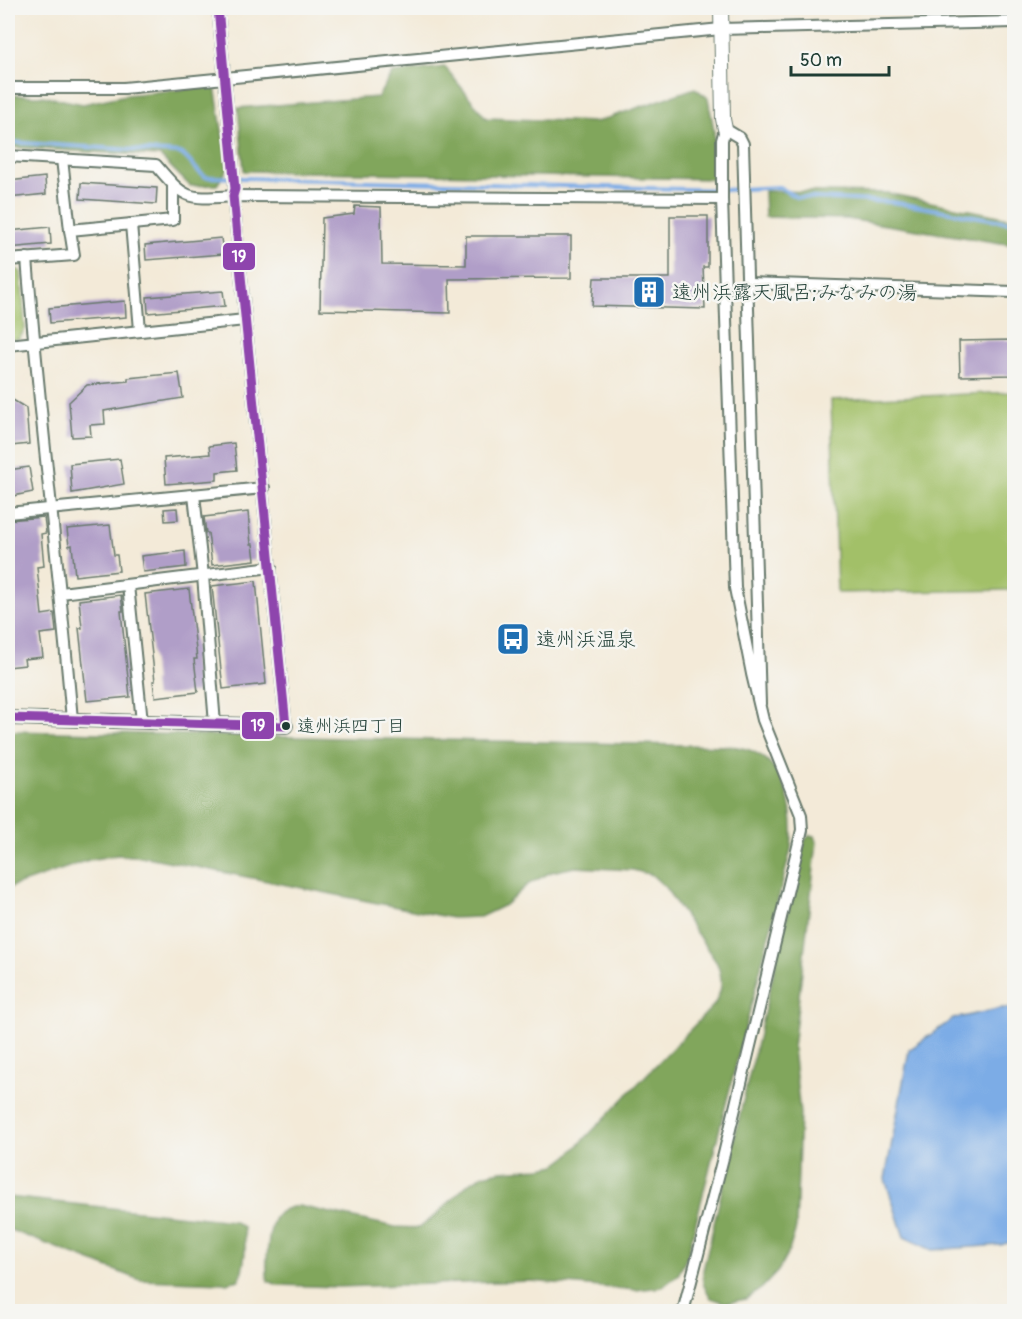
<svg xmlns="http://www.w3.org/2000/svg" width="1022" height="1319" font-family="Pangolin,'Klee One',sans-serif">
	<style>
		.green { fill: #a2c067; stroke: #607e4e; stroke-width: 1.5 }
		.forest { fill: #81a65c; stroke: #507248; stroke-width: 1.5 }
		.water { fill: #7bace6; stroke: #4d748d; stroke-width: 1.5 }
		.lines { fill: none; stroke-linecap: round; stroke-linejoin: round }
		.stream { stroke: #7bace6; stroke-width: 4 }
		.building { fill: #b09ec8 }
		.minor-casing { stroke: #697a6d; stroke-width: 14 }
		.tertiary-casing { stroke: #697a6d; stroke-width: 16 }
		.minor { stroke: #fff; stroke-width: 10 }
		.tertiary { stroke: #fff; stroke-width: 14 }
		.bus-1-casing { stroke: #f6f6f2; stroke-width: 14 }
		.bus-1 { stroke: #8e44ad; stroke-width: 9 }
		.bus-dot { fill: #1f3d34; stroke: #f6f6f2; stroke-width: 2 }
		.labels { text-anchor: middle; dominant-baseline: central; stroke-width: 5; stroke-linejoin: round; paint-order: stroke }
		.bus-label { font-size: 18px; fill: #1f3d34; stroke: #f6f6f2; text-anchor: start }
		.poi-label { font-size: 20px; fill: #1f3d34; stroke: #f6f6f2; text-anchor: start }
		.line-badge { stroke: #f6f6f2; stroke-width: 2 }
		.badge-label { font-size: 16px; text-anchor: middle; font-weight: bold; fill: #fff }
	</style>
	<rect width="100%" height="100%" fill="#f6f6f2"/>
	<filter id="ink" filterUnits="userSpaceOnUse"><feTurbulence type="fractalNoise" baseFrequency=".0167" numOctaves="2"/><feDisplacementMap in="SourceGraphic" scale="12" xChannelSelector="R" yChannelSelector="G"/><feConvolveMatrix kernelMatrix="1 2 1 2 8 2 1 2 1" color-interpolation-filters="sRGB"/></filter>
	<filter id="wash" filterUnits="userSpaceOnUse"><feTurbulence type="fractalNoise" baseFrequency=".008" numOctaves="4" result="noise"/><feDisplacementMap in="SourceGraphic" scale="24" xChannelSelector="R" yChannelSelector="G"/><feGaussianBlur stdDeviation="1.35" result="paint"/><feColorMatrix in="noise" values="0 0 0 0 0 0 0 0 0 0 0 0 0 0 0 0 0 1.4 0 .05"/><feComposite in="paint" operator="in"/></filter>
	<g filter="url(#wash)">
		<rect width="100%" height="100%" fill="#f3ead8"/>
		<!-- green -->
		<g class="green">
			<path d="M12,266L21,272L25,329L19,339L8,340V267Z"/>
			<path d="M1014,392V590L837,593L831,400Z"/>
		</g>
		<!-- forest -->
		<g class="forest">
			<path d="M445,67L486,118L596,122L695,88L708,98L714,130V179L244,171L238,108L378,97L392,73Z"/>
			<path d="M215,86L228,168L217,185L190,186L160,156L8,147V95L43,96L83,104L126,95Z"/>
			<path d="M764,191L887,193L1014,219V245L847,219L765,217Z"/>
			<path d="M8,731L729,746C736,747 745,748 752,751C788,766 795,814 791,849L687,1257L678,1275L662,1287L636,1290L530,1281L338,1287L278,1285L268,1281C265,1268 268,1225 277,1215C282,1209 291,1207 299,1206L395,1227L418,1228L435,1216L469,1183L483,1175L500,1171L541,1168L556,1165L568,1156L714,1005C723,990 723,979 717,963L665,887L652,875L633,870L575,867L551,872L527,885L505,905L480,917L452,918L147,857L117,855L89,860L8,888Z"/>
			<path d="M810,835L815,836L817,842L793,1048L800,1114L796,1228L789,1251L778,1271L762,1288L746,1299L726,1303L711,1298L703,1284V1270L805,840Z"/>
			<path d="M8,1197L233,1221L243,1227C247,1244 245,1264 239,1280L226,1283L140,1280L8,1229Z"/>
		</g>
		<!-- water -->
		<path class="water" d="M1002,1008L1014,1009V1241L1001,1245L932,1250L904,1237L885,1179L909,1050L953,1019Z"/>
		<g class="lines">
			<!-- stream -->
			<path class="stream" d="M8,142L180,153C190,159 195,171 206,177L725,190L779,187L796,197L892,202L1014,223"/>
		</g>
		<g id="blocks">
			<!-- building -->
			<g class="building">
				<path d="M45,177L46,194L8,198V181Z"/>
				<path d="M81,183L157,188L156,204L80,199Z"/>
				<path d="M355,206L381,207L382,264L466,265V236H571V278L449,279L450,313L320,310L322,218L354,214Z"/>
				<path d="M670,216H708V267H703L705,309L592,306L594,278H670Z"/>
				<path d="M50,227L51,244L8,248V231Z"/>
				<path d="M221,238L223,254L146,260L145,245Z"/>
				<path d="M223,291L225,306L148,313L147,297Z"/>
				<path d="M125,301L126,317L50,323L49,308Z"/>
				<path d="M1014,340V375L960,376L959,341Z"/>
				<path d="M179,373L183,398L104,411L105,424L90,425L91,436L72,437L69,402L87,385L128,381V378Z"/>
				<path d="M8,397L26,408L29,444L11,446L10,435H8Z"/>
				<path d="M234,443L237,470L217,472V480L166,484L164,458L210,454L209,446Z"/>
				<path d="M120,459L124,484L72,493L70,464Z"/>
				<path d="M29,467L33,492L8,497V470Z"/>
				<path d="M177,508L178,520L165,521L164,509Z"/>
				<path d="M248,512L251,544H253L255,560L212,565L208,533H206L204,517Z"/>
				<path d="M44,517L46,533L41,534L44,566L37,567L42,615L54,613L56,632L40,634L43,657L24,659L25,665L8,667V520Z"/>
				<path d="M110,525L114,555H117L119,571L75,576L72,545L69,546L67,529Z"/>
				<path d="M185,551L186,567L143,572L141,556Z"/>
				<path d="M256,581L266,684L223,689L212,586Z"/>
				<path d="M189,589L197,659H194L198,692L155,697L153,681H155L145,594Z"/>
				<path d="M121,595L123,611H121L130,697L87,701L79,628H82L79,600Z"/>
			</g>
		</g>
	</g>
	<g filter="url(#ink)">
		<use href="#blocks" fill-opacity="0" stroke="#697a6d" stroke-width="1.5"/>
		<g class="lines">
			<!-- minor casing -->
			<g class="minor-casing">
				<g id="minor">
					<path d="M218,8L235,189L233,196L286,726"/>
					<path d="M8,88H124L721,29L1014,22"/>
					<path d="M8,156L156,165C186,201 188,199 233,196L722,199"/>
					<path d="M62,159L70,230"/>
					<path d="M131,224L140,330"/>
					<path d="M27,258C39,412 59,566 72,720"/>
					<path d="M8,260L74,255L70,230L173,220V186"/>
					<path d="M749,283L1014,292"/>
					<path d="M8,345L245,320"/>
					<path d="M194,495L203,576L215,724"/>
					<path d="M8,513L264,488"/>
					<path d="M128,585L142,722"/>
					<path d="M61,593L271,567"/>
					<path d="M683,1312L724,1154L802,830L801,815L763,720L752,674L735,588L722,199V140L725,129L740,138L743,144L760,704"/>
				</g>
			</g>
			<!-- tertiary casing -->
			<g class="tertiary-casing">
				<g id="tertiary">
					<path d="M721,8L723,119L725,129"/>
					<path d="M8,718L286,726"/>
				</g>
			</g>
			<!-- minor -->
			<use href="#minor" class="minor"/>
			<!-- tertiary -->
			<use href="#tertiary" class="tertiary"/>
			<!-- bus-1 casing -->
			<g class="bus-1-casing">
				<path id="bus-1" d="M8,718L286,726L233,196L235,189L218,8"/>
			</g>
			<!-- bus-1 -->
			<use href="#bus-1" class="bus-1"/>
		</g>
	</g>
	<!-- icons -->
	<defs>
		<g id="building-square" transform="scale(1.725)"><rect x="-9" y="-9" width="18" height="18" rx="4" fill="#1f6fb2" stroke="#f6f6f2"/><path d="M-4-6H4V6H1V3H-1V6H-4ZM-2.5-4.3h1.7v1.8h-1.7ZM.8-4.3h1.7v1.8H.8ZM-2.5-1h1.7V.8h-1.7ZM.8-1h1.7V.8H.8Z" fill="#fff"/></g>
		<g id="bus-square" transform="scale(1.725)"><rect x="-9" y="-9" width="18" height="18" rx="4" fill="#1f6fb2" stroke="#f6f6f2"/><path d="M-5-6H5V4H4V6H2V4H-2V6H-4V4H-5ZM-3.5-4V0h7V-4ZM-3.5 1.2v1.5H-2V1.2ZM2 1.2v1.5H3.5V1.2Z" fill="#fff"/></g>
	</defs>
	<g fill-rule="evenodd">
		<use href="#building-square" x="649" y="292"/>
		<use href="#bus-square" x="513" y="639"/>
	</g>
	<!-- markers -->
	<circle class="bus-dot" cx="286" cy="726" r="5"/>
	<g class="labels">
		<!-- bus labels -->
		<g class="bus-label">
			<text x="297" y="726">遠州浜四丁目</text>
		</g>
		<!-- poi labels -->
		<g class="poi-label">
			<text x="672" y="292">遠州浜露天風呂;みなみの湯</text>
			<text x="536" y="639">遠州浜温泉</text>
		</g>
	</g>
	<g class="line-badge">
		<rect x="222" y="242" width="34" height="29" rx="6" fill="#8e44ad"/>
		<rect x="241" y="711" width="34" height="29" rx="6" fill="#8e44ad"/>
	</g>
	<g class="badge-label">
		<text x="239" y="262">19</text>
		<text x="258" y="731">19</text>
	</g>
	<!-- margin -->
	<rect width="1022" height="1319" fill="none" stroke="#f6f6f2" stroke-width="30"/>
	<!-- scale -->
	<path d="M791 66v9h98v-9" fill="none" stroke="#1f3d34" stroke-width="3"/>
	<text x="800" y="66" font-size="18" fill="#1f3d34" stroke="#f6f6f2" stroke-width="4.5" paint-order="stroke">50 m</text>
</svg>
